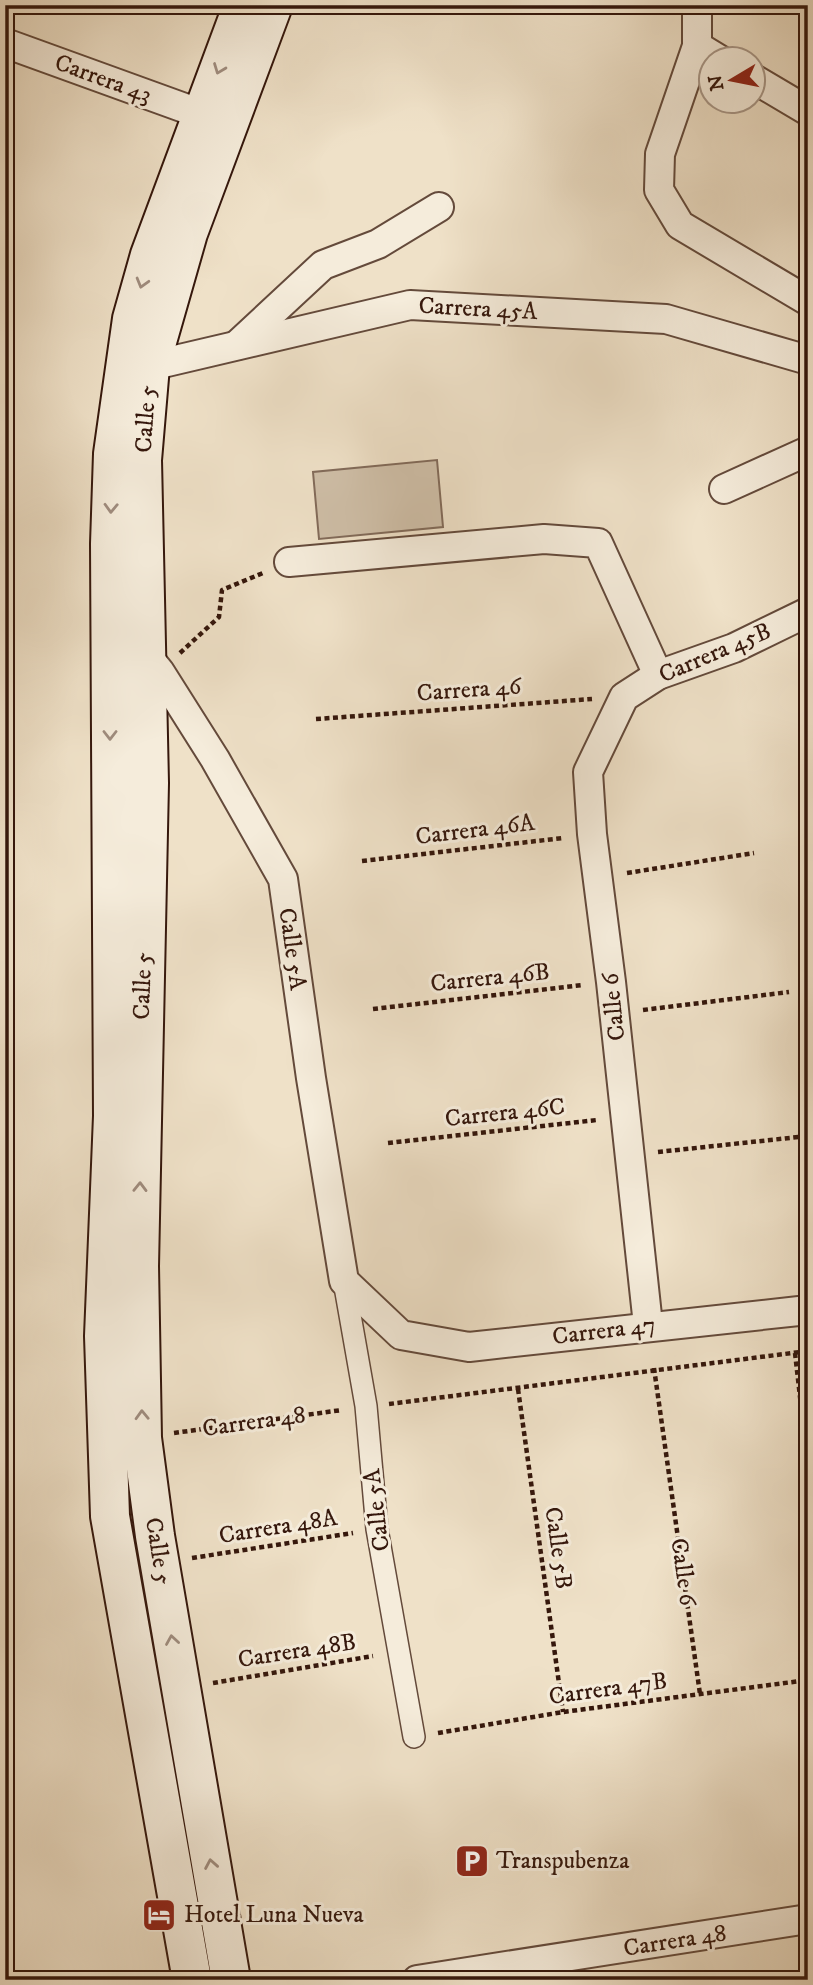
<svg xmlns="http://www.w3.org/2000/svg" width="813" height="1985" font-family="'IM FELL DW Pica',serif">
	<style>
		.green { fill: #cfbfa8; stroke: #826b5a; stroke-width: 2 }
		.lines { fill: none; stroke-linecap: round; stroke-linejoin: round }
		.pedestrian-casing { stroke: #644a3b; stroke-width: 24 }
		.minor-casing { stroke: #644a3b; stroke-width: 32 }
		.secondary-casing { stroke: #35170c; stroke-width: 42 }
		.path { stroke: #35170c; stroke-width: 4.5; stroke-dasharray: 5 3.5; stroke-linecap: butt }
		.pedestrian { stroke: #f5ecdb; stroke-width: 21 }
		.minor { stroke: #f5ecdb; stroke-width: 28 }
		.secondary { stroke: #f5ecdb; stroke-width: 38 }
		.oneway { stroke: #9f8c7e }
		.labels { text-anchor: middle; dominant-baseline: central; stroke-width: 6; stroke-linejoin: round; paint-order: stroke }
		.street-label { font-size: 24px; fill: #35170c; stroke: #f5ecdb }
		.poi-label { font-size: 24px; fill: #35170c; stroke: #f5ecdb; text-anchor: start }
	</style>
	<rect width="100%" height="100%" fill="#efe1c8"/>
	<filter id="stains"><feTurbulence type="fractalNoise" baseFrequency=".00286" numOctaves="4"/><feColorMatrix values="0 0 0 0 .2 0 0 0 0 .09 0 0 0 0 .02 0 0 0 .5 -.17"/></filter>
	<radialGradient id="worn" r=".72"><stop offset=".6" stop-color="#630" stop-opacity="0"/><stop offset="1" stop-color="#630" stop-opacity=".3"/></radialGradient>
	<!-- green -->
	<path class="green" d="M437,460L443,527L319,539L313,472Z"/>
	<g class="lines">
		<!-- pedestrian casing -->
		<g class="pedestrian-casing">
			<path id="pedestrian" d="M344,1281L366,1406L377,1529L414,1737"/>
		</g>
		<!-- minor casing -->
		<g class="minor-casing">
			<g id="minor">
				<path d="M697,5V46L660,154L659,190L680,225L808,301"/>
				<path d="M5,43L201,114"/>
				<path d="M697,46L720,60"/>
				<path d="M754,79L808,111"/>
				<path d="M237,345L323,265L378,244L439,207"/>
				<path d="M150,366L410,305L666,319L808,360"/>
				<path d="M724,489L808,451"/>
				<path d="M289,562L544,539L598,543L658,675"/>
				<path d="M144,652L160,672L215,759L283,879L311,1078L344,1281L401,1335L469,1347L808,1310"/>
				<path d="M648,1325L611,982L592,834L588,772L624,697L658,675L734,648L808,612"/>
				<path d="M417,1980L808,1919"/>
			</g>
		</g>
		<!-- secondary casing -->
		<g class="secondary-casing">
			<g id="secondary">
				<path d="M192,1980L110,1516L104,1336L113,1116L110,544L113,454L132,319L150,255L243,5"/>
				<path d="M231,1980L155,1536L142,1438L139,1266L149,783L142,460L150,366L188,233L273,5"/>
			</g>
		</g>
		<!-- path -->
		<g class="path">
			<path d="M180,653L219,617L222,590L263,573"/>
			<path d="M316,719L592,699"/>
			<path d="M362,861L563,838"/>
			<path d="M627,873L754,853"/>
			<path d="M373,1009L583,985"/>
			<path d="M643,1010L789,992"/>
			<path d="M388,1143L597,1120"/>
			<path d="M658,1152L808,1136"/>
			<path d="M795,1353L808,1467"/>
			<path d="M654,1368L700,1694"/>
			<path d="M518,1389L563,1712"/>
			<path d="M389,1404L808,1351"/>
			<path d="M174,1433L342,1410"/>
			<path d="M192,1558L353,1533"/>
			<path d="M213,1683L373,1656"/>
			<path d="M438,1733L563,1712L808,1680"/>
		</g>
		<!-- pedestrian -->
		<use href="#pedestrian" class="pedestrian"/>
		<!-- minor -->
		<use href="#minor" class="minor"/>
		<!-- secondary -->
		<use href="#secondary" class="secondary"/>
	</g>
	<!-- one-way arrows -->
	<defs><path id="oneway-chevron" d="M-2-3.5L2.5 0L-2 3.5" fill="none" stroke-width="1.6" stroke-linecap="round" stroke-linejoin="round" transform="scale(1.75)"/></defs>
	<g class="oneway">
		<use href="#oneway-chevron" transform="translate(219 69) rotate(111)"/>
		<use href="#oneway-chevron" transform="translate(142 283) rotate(106)"/>
		<use href="#oneway-chevron" transform="translate(111 508) rotate(92)"/>
		<use href="#oneway-chevron" transform="translate(110 735) rotate(90)"/>
		<use href="#oneway-chevron" transform="translate(140 1187) rotate(-89)"/>
		<use href="#oneway-chevron" transform="translate(142 1415) rotate(-92)"/>
		<use href="#oneway-chevron" transform="translate(172 1640) rotate(-99)"/>
		<use href="#oneway-chevron" transform="translate(211 1864) rotate(-100)"/>
	</g>
	<!-- icons -->
	<defs>
		<g id="parking-square" transform="scale(1.75)"><rect x="-9" y="-9" width="18" height="18" rx="4" fill="#8f2418" stroke="#f5ecdb"/><path d="M-3.5-5.5H1a3.5 3.5 0 0 1 0 7H-1V5.5H-3.5ZM-1-3.4V-.6H.8a1.4 1.4 0 0 0 0-2.8Z" fill="#fff"/></g>
		<g id="hotel-square" transform="scale(1.75)"><rect x="-9" y="-9" width="18" height="18" rx="4" fill="#8f2418" stroke="#f5ecdb"/><path d="M-6-4.5h1.5V1H6V5H4.5V3h-9V5H-6ZM-4 0a1.8 1.8 0 1 1 3.6 0ZM.5 0V-2.5h3Q6-2.5 6 0Z" fill="#fff"/></g>
	</defs>
	<g fill-rule="evenodd">
		<use href="#parking-square" x="472" y="1861"/>
		<use href="#hotel-square" x="159" y="1915"/>
	</g>
	<g class="labels">
		<!-- street labels -->
		<g class="street-label">
			<text transform="translate(103 79) rotate(20)">Carrera 43</text>
			<text transform="translate(478 309) rotate(3)">Carrera 45A</text>
			<text transform="translate(146 419) rotate(-86)">Calle 5</text>
			<text transform="translate(715 653) rotate(-23)">Carrera 45B</text>
			<text transform="translate(469 690) rotate(-4)">Carrera 46</text>
			<text transform="translate(475 830) rotate(-7)">Carrera 46A</text>
			<text transform="translate(292 949) rotate(82)">Calle 5A</text>
			<text transform="translate(490 978) rotate(-6)">Carrera 46B</text>
			<text transform="translate(143 986) rotate(-88)">Calle 5</text>
			<text transform="translate(614 1007) rotate(-96)">Calle 6</text>
			<text transform="translate(505 1113) rotate(-6)">Carrera 46C</text>
			<text transform="translate(604 1331) rotate(-7)">Carrera 47</text>
			<text transform="translate(254 1422) rotate(-8)">Carrera 48</text>
			<text transform="translate(377 1510) rotate(-97)">Calle 5A</text>
			<text transform="translate(278 1527) rotate(-9)">Carrera 48A</text>
			<text transform="translate(558 1548) rotate(82)">Calle 5B</text>
			<text transform="translate(158 1551) rotate(81)">Calle 5</text>
			<text transform="translate(683 1572) rotate(82)">Calle 6</text>
			<text transform="translate(297 1651) rotate(-9)">Carrera 48B</text>
			<text transform="translate(608 1689) rotate(-8)">Carrera 47B</text>
			<text transform="translate(675 1941) rotate(-9)">Carrera 48</text>
		</g>
		<!-- poi labels -->
		<g class="poi-label">
			<text x="496" y="1861">Transpubenza</text>
			<text x="184" y="1915">Hotel Luna Nueva</text>
		</g>
	</g>
	<!-- margin -->
	<rect width="813" height="1985" fill="none" stroke="#efe1c8" stroke-width="28"/>
	<rect x="7" y="7" width="799" height="1971" fill="none" stroke="#35170c" stroke-width="3.5"/>
	<rect x="14" y="14" width="785" height="1957" fill="none" stroke="#35170c" stroke-width="2"/>
	<!-- north arrow -->
	<g transform="translate(732 80) rotate(260)"><circle r="33" fill="#f5ecdb" stroke="#a89788" stroke-width="2"/>
	<path d="M0-5L12 26L0 18L-12 26Z" fill="#8f2418"/>
	<text y="-10" font-size="19" font-weight="bold" text-anchor="middle" fill="#35170c">N</text>
	</g>
	<rect width="100%" height="100%" filter="url(#stains)"/>
	<rect width="100%" height="100%" fill="url(#worn)"/>
</svg>
